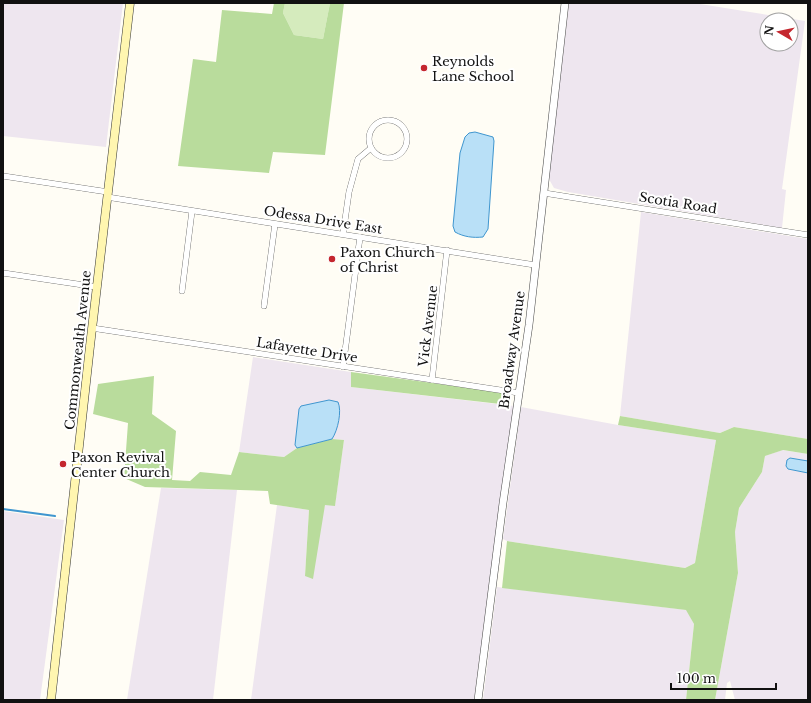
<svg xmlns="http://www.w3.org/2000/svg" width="811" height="703" font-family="'Libre Baskerville',serif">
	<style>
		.industrial { fill: #eee6ef; fill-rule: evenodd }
		.green { fill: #d5ebbd }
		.forest { fill: #b9dc9c }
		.water { fill: #b9e0f7; stroke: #3f96cf }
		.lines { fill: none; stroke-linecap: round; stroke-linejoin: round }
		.stream { stroke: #3f96cf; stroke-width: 2 }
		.minor-casing { stroke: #444; stroke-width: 6 }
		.tertiary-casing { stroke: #444; stroke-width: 8 }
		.secondary-casing { stroke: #333; stroke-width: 9 }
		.minor { stroke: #fff; stroke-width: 5.5 }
		.tertiary { stroke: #fff; stroke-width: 7 }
		.secondary { stroke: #fff6b0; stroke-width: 8 }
		.poi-dot { fill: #c4262e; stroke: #fff; stroke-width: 1.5 }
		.labels { text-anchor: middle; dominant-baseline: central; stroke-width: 4; stroke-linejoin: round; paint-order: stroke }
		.poi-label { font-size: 13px; fill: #111; stroke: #fff; text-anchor: start }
		.street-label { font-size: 13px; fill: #111; stroke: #fff }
	</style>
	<rect width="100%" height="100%" fill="#fffdf5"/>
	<!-- industrial -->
	<g class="industrial">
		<path d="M3,3H123L106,147L3,136Z"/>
		<path d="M569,3H694L805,21L782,189L786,190L782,228L568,192L554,188L550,181L549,174ZM767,20H791V44H767Z"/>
		<path d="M641,212L808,239V439L734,427L720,433L620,416Z"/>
		<path d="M253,357L351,372V387L514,406L490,579L474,700H251L277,505L309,510L305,576L325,505H335L344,440L332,439L335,433L295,445L297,448L284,457L239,452Z"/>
		<path d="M521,407L618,425L716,440L695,563L685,568L507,541L503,539Z"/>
		<path d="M782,450L808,454V461L790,458L788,469L808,473V700H735L730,681L727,683L725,700H715L738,573L735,532L739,508L762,472L765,456Z"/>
		<path d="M161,488L237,490L213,700H127Z"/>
		<path d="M3,511L64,520L40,700H3Z"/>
		<path d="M497,587L687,610L694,624L686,700H483Z"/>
	</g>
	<!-- green -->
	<path class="green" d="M285,3H330L323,39L294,35L283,13Z"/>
	<!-- forest -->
	<g class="forest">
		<path d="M274,3H285L283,13L294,35L323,39L330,3H344L325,155L273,152L269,173L178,166L193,59L216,62L222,10L272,14Z"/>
		<path d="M351,372L506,393L510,396L509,405L351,387Z"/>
		<path d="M154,376L152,414L176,431L172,480L190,481L200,472L231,475L239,452L284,457L297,448L332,439L344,440L335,506L325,505L313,579L305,576L309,510L270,504L268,491L145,487L124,478L128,423L93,414L98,384Z"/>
		<path d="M620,416L720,433L734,427L808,439V454L783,450L765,456L762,472L739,508L735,532L738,573L715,700H686L694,624L686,610L502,588L507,541L685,568L695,563L716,440L618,425Z"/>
	</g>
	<!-- water -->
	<g class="water">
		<path d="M475,132L493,137L494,141L488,229L483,237C473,238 464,237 455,232L453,226L460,153L465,137L469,133Z"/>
		<path d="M329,400L338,402C342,411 338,430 332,439L297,448L295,445L299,409L301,406Z"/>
		<path d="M790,458L808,461V473L788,469L786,466L787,460Z"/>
	</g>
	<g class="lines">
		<!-- stream -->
		<path class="stream" d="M3,509L55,516"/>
		<!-- minor casing -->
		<g class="minor-casing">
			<g id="minor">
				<circle cx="388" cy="139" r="19"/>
				<path d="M3,176L108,192"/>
				<path d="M544,193L808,235"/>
				<path d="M107,197L535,265"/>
				<path d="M343,234L349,192L358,159L371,148"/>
				<path d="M3,273L97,287"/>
				<path d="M182,291L192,211"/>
				<path d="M264,306L275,224"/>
				<path d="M92,328L519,393"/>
				<path d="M343,367L360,237"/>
				<path d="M432,380L447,250"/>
			</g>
		</g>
		<!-- tertiary casing -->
		<g class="tertiary-casing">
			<path id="tertiary" d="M478,700L503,503L529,325L565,3"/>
		</g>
		<!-- secondary casing -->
		<g class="secondary-casing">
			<path id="secondary" d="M51,700L90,346L130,3"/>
		</g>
		<!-- minor -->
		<use href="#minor" class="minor"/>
		<!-- tertiary -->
		<use href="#tertiary" class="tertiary"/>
		<!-- secondary -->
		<use href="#secondary" class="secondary"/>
	</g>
	<!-- markers -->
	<g class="poi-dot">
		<circle cx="424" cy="68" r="4"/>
		<circle cx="332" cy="259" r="4"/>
		<circle cx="63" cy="464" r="4"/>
	</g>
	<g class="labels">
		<!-- poi labels -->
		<g class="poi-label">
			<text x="432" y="61">Reynolds<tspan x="432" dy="15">Lane School</tspan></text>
			<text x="340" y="252">Paxon Church<tspan x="340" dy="15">of Christ</tspan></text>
			<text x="71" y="457">Paxon Revival<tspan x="71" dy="15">Center Church</tspan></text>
		</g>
		<!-- street labels -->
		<g class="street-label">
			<text transform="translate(678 203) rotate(9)">Scotia Road</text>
			<text transform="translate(323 220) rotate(9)">Odessa Drive East</text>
			<text transform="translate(428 326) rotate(-83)">Vick Avenue</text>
			<text transform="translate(78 350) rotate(-84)">Commonwealth Avenue</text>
			<text transform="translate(307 350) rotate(9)">Lafayette Drive</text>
			<text transform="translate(512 350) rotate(-82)">Broadway Avenue</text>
		</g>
	</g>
	<!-- border -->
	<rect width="811" height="703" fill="none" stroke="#111111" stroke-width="8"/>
	<!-- north arrow -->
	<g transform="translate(779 32) rotate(279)"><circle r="19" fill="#ffffff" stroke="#a0a0a0"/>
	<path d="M0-3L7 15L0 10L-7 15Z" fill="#c4262e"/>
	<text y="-6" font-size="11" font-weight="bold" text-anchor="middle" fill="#111111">N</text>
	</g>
	<!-- scale -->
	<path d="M671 683v6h105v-6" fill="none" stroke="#111111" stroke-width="2"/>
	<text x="677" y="683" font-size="12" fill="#111111" stroke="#ffffff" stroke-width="3" paint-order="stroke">100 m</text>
</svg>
